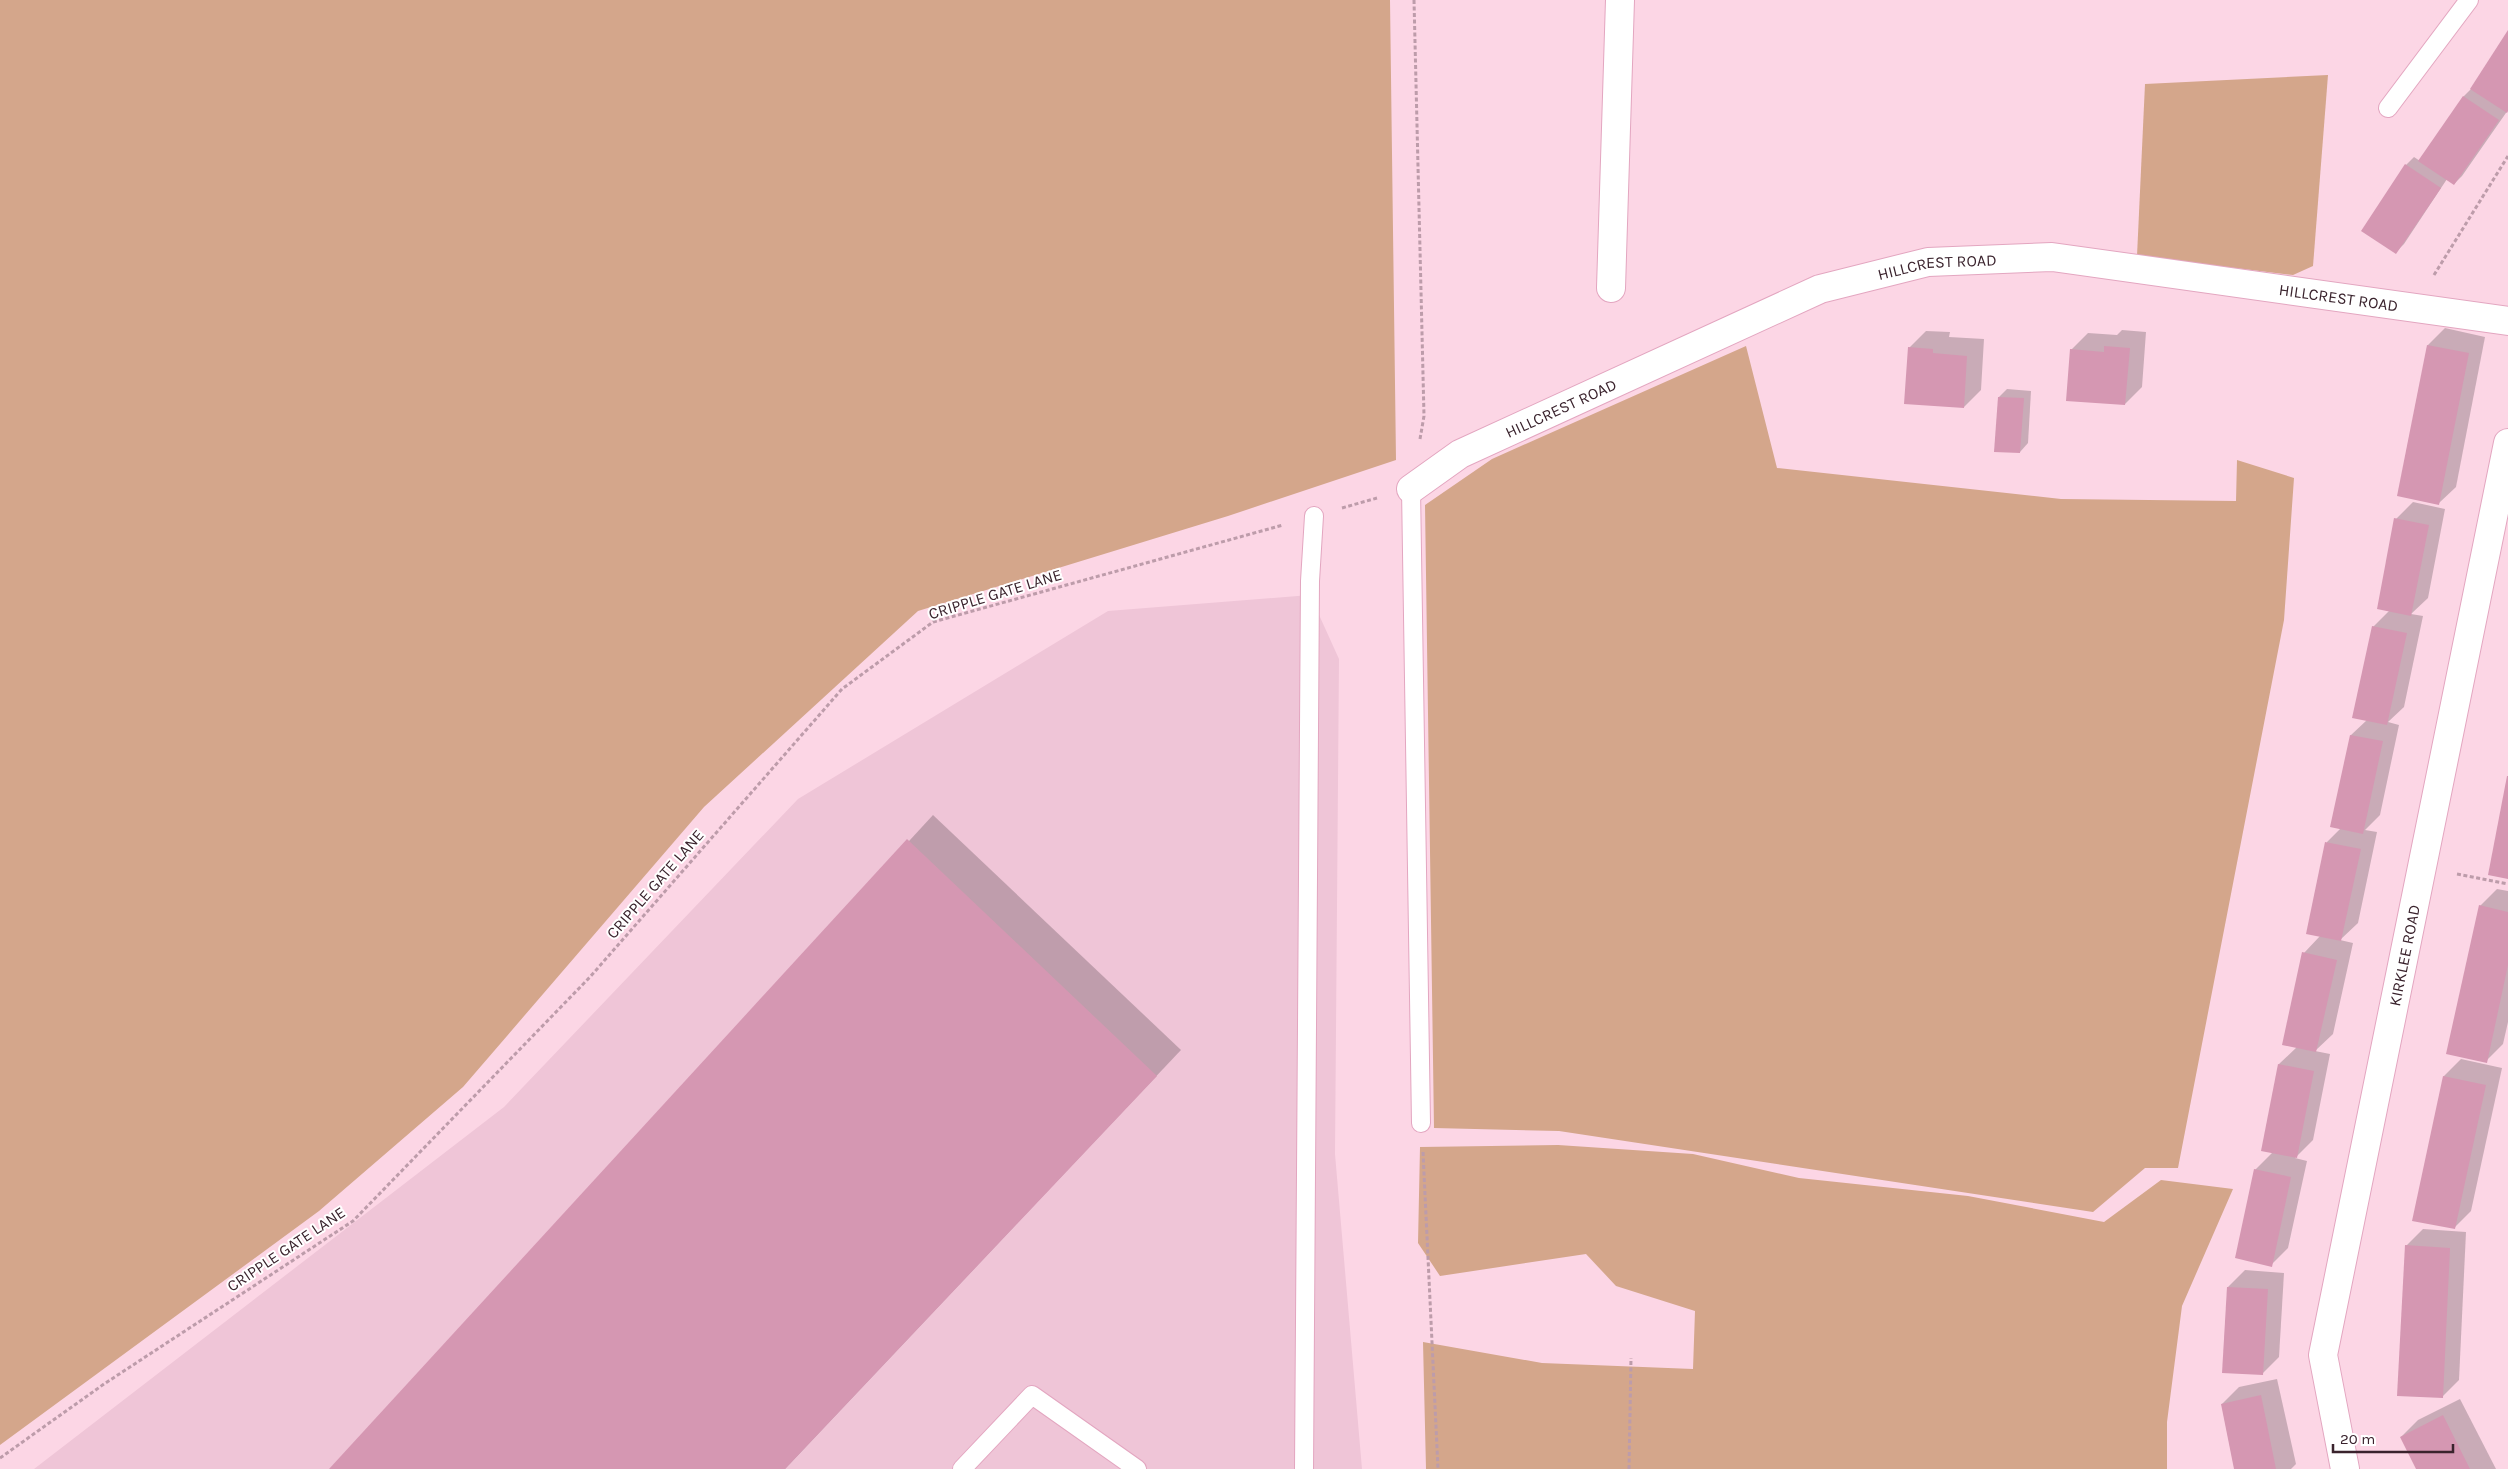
<svg xmlns="http://www.w3.org/2000/svg" width="2508" height="1469" font-family="Karla,sans-serif">
	<style>
		.built { fill: #efc5d7 }
		.green { fill: #d4a68b }
		.shadow { fill: #0003 }
		.building { fill: #d597b2 }
		.lines { fill: none; stroke-linecap: round; stroke-linejoin: round }
		.service-casing { stroke: #e3a6c0; stroke-width: 20 }
		.minor-casing { stroke: #e3a6c0; stroke-width: 30 }
		.path { stroke: #bd9caa; stroke-width: 3; stroke-dasharray: 4 2.5; stroke-linecap: butt }
		.service { stroke: #fff; stroke-width: 18 }
		.minor { stroke: #fff; stroke-width: 28 }
		.labels { text-anchor: middle; dominant-baseline: central; stroke-width: 4; stroke-linejoin: round; paint-order: stroke }
		.street-label { font-size: 16px; fill: #3a232d; stroke: #fff }
	</style>
	<rect width="100%" height="100%" fill="#fcd6e5"/>
	<!-- built -->
	<path class="built" d="M1310,595L1339,659L1335,1154L1362,1469H34L504,1107L798,799L1108,611Z"/>
	<!-- green -->
	<g class="green">
		<path d="M0,0H1390L1396,460L1228,516L918,611L704,807L463,1087L319,1211L0,1445Z"/>
		<path d="M2328,75L2313,266L2293,275L2137,256L2145,84Z"/>
		<path d="M1746,346L1777,468L2061,499L2236,501L2237,460L2294,478L2284,620L2178,1168H2145L2093,1212L1559,1131L1434,1128L1425,505L1492,459Z"/>
		<path d="M1558,1145L1693,1154L1799,1178L1968,1196L2104,1222L2161,1180L2233,1189L2182,1306L2167,1422V1469H1426L1423,1342L1542,1363L1693,1369L1695,1311L1616,1286L1586,1254L1440,1276L1418,1243L1420,1147Z"/>
	</g>
	<!-- shadow -->
	<g class="shadow">
		<path d="M2508,33V110L2462,176L2454,184L2447,179L2404,244L2396,252L2406,165L2414,157L2420,161L2464,96L2472,88Z"/>
		<path d="M2445,328L2485,337L2456,487L2439,503L2428,345Z"/>
		<path d="M2122,330L2146,332L2142,387L2125,404L2071,350L2088,333L2117,335Z"/>
		<path d="M1926,331L1950,332L1949,337L1984,339L1981,390L1964,407L1909,348Z"/>
		<path d="M2007,389L2031,391L2028,443L2020,452L1999,397Z"/>
		<path d="M2413,502L2445,509L2428,598L2411,614L2423,616L2404,707L2388,722L2399,725L2380,815L2365,830L2377,832L2358,923L2340,940L2353,943L2333,1034L2315,1051L2330,1054L2313,1140L2295,1158L2307,1161L2288,1248L2271,1265L2255,1170L2273,1152L2279,1064L2297,1047L2304,953L2320,936L2327,842L2341,828L2351,735L2367,720L2373,627L2390,610L2396,519Z"/>
		<path d="M933,815L1181,1050L785,1469H331Z"/>
		<path d="M2497,889L2508,891V1022L2503,1044L2486,1061L2480,906Z"/>
		<path d="M2461,1059L2502,1068L2471,1211L2454,1228L2444,1076Z"/>
		<path d="M2423,1229L2466,1232L2459,1380L2442,1397L2406,1246Z"/>
		<path d="M2245,1270L2284,1273L2279,1357L2262,1374L2228,1287Z"/>
		<path d="M2277,1379L2296,1464L2291,1469H2236L2222,1404L2239,1387Z"/>
		<path d="M2460,1399L2496,1469H2417L2401,1437L2418,1420Z"/>
	</g>
	<!-- building -->
	<g class="building">
		<path d="M2508,30V111L2507,113L2470,89Z"/>
		<path d="M2463,96L2499,120L2454,185L2418,161Z"/>
		<path d="M2405,164L2441,188L2396,254L2361,231Z"/>
		<path d="M2427,345L2469,353L2439,505L2397,496Z"/>
		<path d="M2104,346L2130,348L2125,405L2066,401L2070,349L2104,352Z"/>
		<path d="M1908,347L1933,349V353L1967,356L1964,408L1904,404Z"/>
		<path d="M1998,397L2024,398L2020,453L1994,452Z"/>
		<path d="M2394,518L2429,525L2411,616L2377,609Z"/>
		<path d="M2372,626L2407,633L2387,725L2352,718Z"/>
		<path d="M2350,735L2383,741L2363,834L2330,827Z"/>
		<path d="M2507,776H2508V879L2488,875Z"/>
		<path d="M907,839L1157,1076L785,1469H329Z"/>
		<path d="M2325,842L2361,849L2341,941L2306,934Z"/>
		<path d="M2479,905L2508,912V965L2487,1063L2446,1054Z"/>
		<path d="M2302,952L2337,960L2316,1052L2282,1045Z"/>
		<path d="M2278,1064L2314,1071L2297,1158L2261,1151Z"/>
		<path d="M2443,1076L2486,1085L2455,1229L2412,1221Z"/>
		<path d="M2254,1169L2291,1177L2272,1267L2235,1258Z"/>
		<path d="M2405,1245L2450,1248L2443,1398L2397,1396Z"/>
		<path d="M2227,1287L2268,1289L2263,1375L2222,1373Z"/>
		<path d="M2261,1395L2276,1469H2234L2221,1404Z"/>
		<path d="M2443,1415L2470,1469H2416L2400,1437Z"/>
	</g>
	<g class="lines">
		<!-- service casing -->
		<g class="service-casing">
			<g id="service">
				<path d="M2388,108L2469,0"/>
				<path d="M1411,489L1421,1123"/>
				<path d="M962,1469L1032,1395L1137,1469"/>
				<path d="M1304,1469L1310,581L1314,516"/>
			</g>
		</g>
		<!-- minor casing -->
		<g class="minor-casing">
			<g id="minor">
				<path d="M1611,288L1620,0"/>
				<path id="s1" d="M1411,489L1460,454L1820,289L1928,262L2052,257L2508,321"/>
				<path id="s2" d="M2345,1469L2323,1355L2508,443"/>
			</g>
		</g>
		<!-- path -->
		<g class="path">
			<path d="M1414,0L1424,416L1420,439"/>
			<path d="M2434,275L2508,156"/>
			<path d="M1342,508L1377,498"/>
			<path d="M2457,874L2508,884"/>
			<path d="M1423,1152L1438,1469"/>
			<path d="M0,1458L104,1384L353,1221L590,977L842,689L933,622L1283,525"/>
			<path d="M1629,1469L1631,1358"/>
		</g>
		<!-- service -->
		<use href="#service" class="service"/>
		<!-- minor -->
		<use href="#minor" class="minor"/>
	</g>
	<g class="labels">
		<!-- street labels -->
		<g class="street-label">
			<text stroke="none"><textPath href="#s1" startOffset="576">HILLCREST ROAD</textPath></text>
			<text stroke="none"><textPath href="#s1" startOffset="981">HILLCREST ROAD</textPath></text>
			<text stroke="none"><textPath href="#s1" startOffset="171">HILLCREST ROAD</textPath></text>
			<text transform="translate(995 594) rotate(-17)">CRIPPLE GATE LANE</text>
			<text transform="translate(655 884) rotate(-49)">CRIPPLE GATE LANE</text>
			<text stroke="none"><textPath href="#s2" startOffset="524">KIRKLEE ROAD</textPath></text>
			<text transform="translate(286 1249) rotate(-34)">CRIPPLE GATE LANE</text>
		</g>
	</g>
	<!-- scale -->
	<path d="M2333 1444v8h120v-8" fill="none" stroke="#3a232d" stroke-width="2.5"/>
	<text x="2340" y="1444" font-size="15" fill="#3a232d" stroke="#ffffff" stroke-width="4" paint-order="stroke">20 m</text>
</svg>
